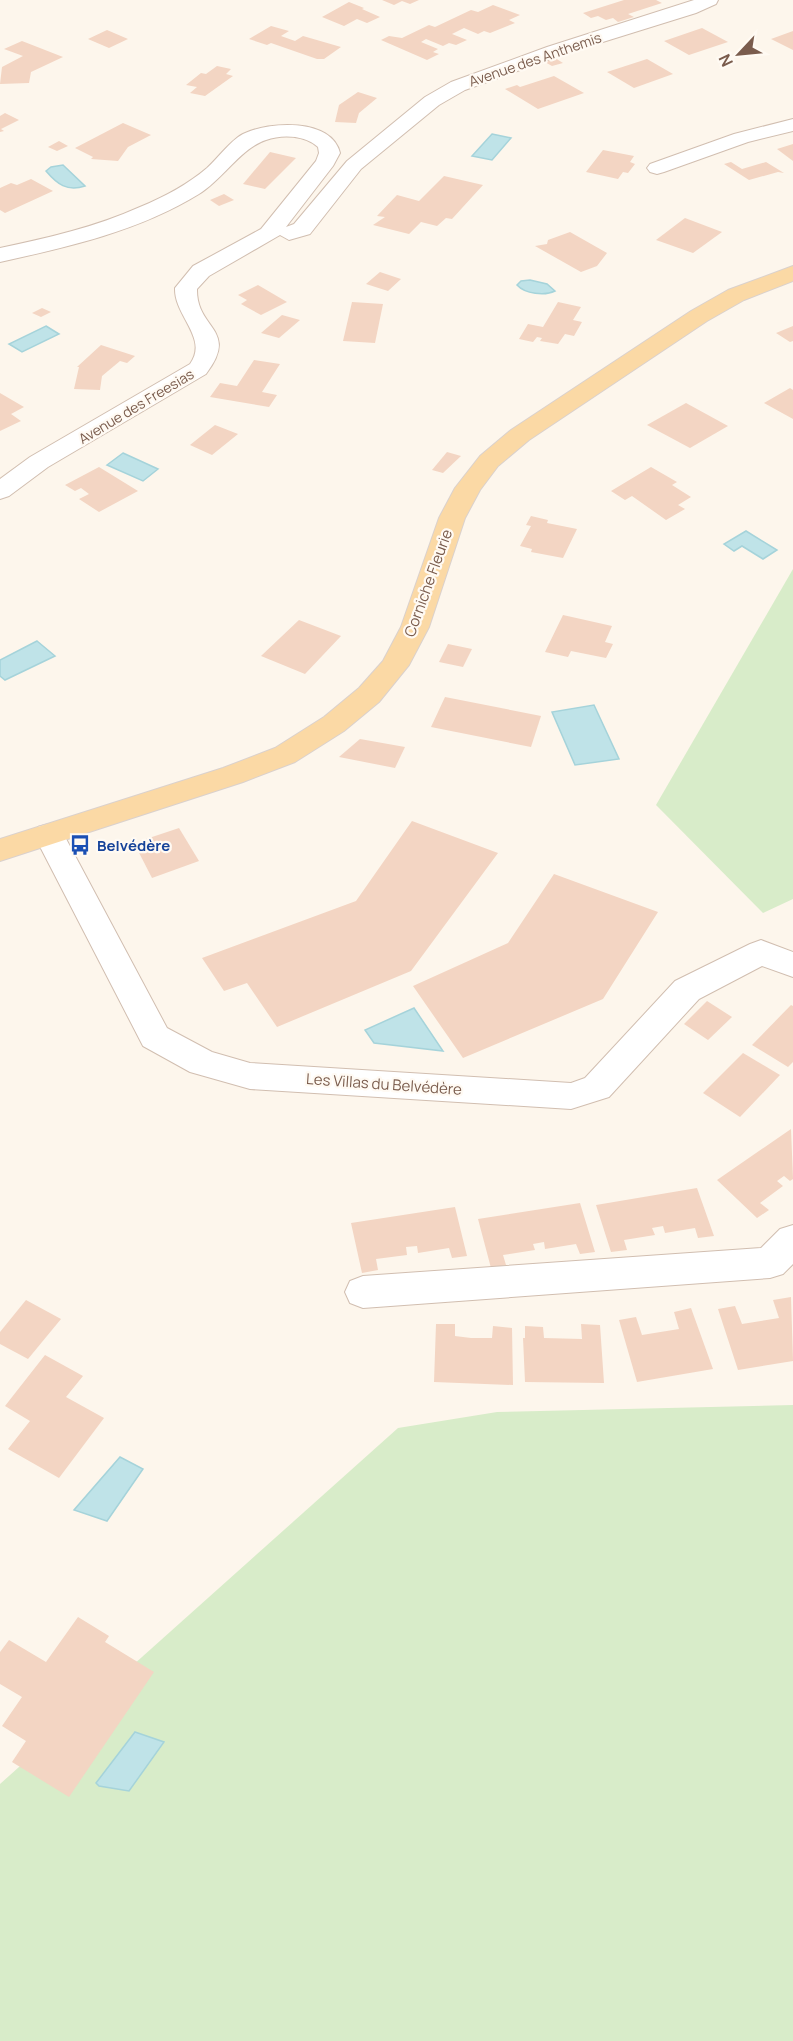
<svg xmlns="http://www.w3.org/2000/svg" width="793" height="2041" font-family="Manrope,sans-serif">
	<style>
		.green { fill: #d8ecc9 }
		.water { fill: #bfe3e8; stroke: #a5d3da; stroke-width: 1.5 }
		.building { fill: #f3d5c3 }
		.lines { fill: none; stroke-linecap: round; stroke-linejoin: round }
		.minor-casing { stroke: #d1beb0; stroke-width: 2 }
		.major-casing { stroke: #dad1cd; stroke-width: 2 }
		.minor { fill: #fff; fill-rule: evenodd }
		.major { fill: #fbd9a5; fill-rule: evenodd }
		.labels { text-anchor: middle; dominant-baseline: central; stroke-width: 4.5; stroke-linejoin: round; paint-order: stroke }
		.far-street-label { font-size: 14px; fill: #7a5c4d; stroke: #fffaf3 }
		.street-label { font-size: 15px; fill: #7a5c4d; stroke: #fffaf3 }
		.transit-label { font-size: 15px; font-weight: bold; fill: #164399; stroke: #fffaf3; text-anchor: start }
	</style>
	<rect width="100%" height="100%" fill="#fdf6ec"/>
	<!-- green -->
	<g class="green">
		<path d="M793,569V899L763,913L656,805Z"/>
		<path d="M793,1405V2041H0V1784L398,1428L497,1412Z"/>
	</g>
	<!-- water -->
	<g class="water">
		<path d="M492,134L511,138L492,160L472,156Z"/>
		<path d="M63,165L85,186C67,192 57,184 46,171L51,167Z"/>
		<path d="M530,280L547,284L555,291C545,296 525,294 517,285L521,281Z"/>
		<path d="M46,326L59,334L22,352L9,344Z"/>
		<path d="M123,453L158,469L143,481L107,465Z"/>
		<path d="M746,531L777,550L763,559L742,546L734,551L724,544Z"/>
		<path d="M37,641L55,656L5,680L0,676V660Z"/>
		<path d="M594,705L619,759L575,765L552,712Z"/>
		<path d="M414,1008L443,1051L374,1043L365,1030Z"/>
		<path d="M120,1457L143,1469L107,1521L74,1510Z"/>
		<path d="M135,1732L164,1742L129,1791L99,1786L96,1783Z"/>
	</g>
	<!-- building -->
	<g class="building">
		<path d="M382,0H419L410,4L402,1L394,5Z"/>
		<path d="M624,0H656L662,3L628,14L634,17L618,22L613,18L606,20L598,16L591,18L583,13Z"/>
		<path d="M349,2L364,8L362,9L380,17L367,23L357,19L344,26L322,17Z"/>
		<path d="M493,5L520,15L509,20L515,23L490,33L484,31L478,34L464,28L452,34L467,40L456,45L449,43L443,46L426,39L421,42L438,49L433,52L439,54L427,60L381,40L389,36L402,38L429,25L435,27L471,10L478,12Z"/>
		<path d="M271,26L289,31L281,36L295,41L303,36L341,47L324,59H317L271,43L267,45L249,39Z"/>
		<path d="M702,28L728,42L689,55L664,41Z"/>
		<path d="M107,30L128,39L109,48L88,39Z"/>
		<path d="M793,31V50L771,39Z"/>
		<path d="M22,41L63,57L31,72L29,83L0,84L2,67L23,56L4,49Z"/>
		<path d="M555,58L563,63L552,66L543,61Z"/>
		<path d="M647,59L673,74L634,88L607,72Z"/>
		<path d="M217,66L231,69L226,74L233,76L205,96L190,93L197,87L186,85L201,73L206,74Z"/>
		<path d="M554,76L584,93L538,109L505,89L517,85L520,87Z"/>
		<path d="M358,92L377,98L359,113L356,123L335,122L339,105Z"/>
		<path d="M5,113L19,120L1,129L4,131L0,132V116Z"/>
		<path d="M123,123L151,135L128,147L118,161L91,159L93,157L75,148Z"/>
		<path d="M59,141L68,146L57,151L48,147Z"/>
		<path d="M793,144V161L777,149Z"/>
		<path d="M603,150L634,156L630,162L635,164L628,173L623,172L618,179L586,172Z"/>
		<path d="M270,152L296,158L265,189L243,184Z"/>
		<path d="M731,162L742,169L766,162L784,173L778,172L749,180L724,164Z"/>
		<path d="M444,176L483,185L452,219L446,218L437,226L421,222L409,234L373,225L385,217L377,216L397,195L419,201Z"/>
		<path d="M31,179L53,191L5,213L0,210V188L11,183L17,185Z"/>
		<path d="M224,194L234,200L219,206L210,200Z"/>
		<path d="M685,218L722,232L693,253L656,240Z"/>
		<path d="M570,232L607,253L597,266L581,272L535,246L547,244L548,240Z"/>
		<path d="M380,272L401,279L388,291L366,284Z"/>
		<path d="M258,285L287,302L261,315L241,304L247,300L238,295Z"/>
		<path d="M352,302L383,304L375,343L343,341Z"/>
		<path d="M558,302L581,307L573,320L582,322L574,336L565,334L558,344L540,341L542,338L537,337L533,342L519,339L528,324L543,327Z"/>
		<path d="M42,308L51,312L41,317L32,313Z"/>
		<path d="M282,315L300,320L279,338L261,333Z"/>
		<path d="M793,326V341L790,342L776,333Z"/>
		<path d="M101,345L135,356L127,363L120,361L102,376L100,390L74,389L79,367H77Z"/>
		<path d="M254,360L280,364L262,392L277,395L269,407L210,397L220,383L237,386Z"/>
		<path d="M790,388L793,390V419L764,403Z"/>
		<path d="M0,393L24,407L11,414L21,421L0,431Z"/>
		<path d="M686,403L728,426L690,448L647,425Z"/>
		<path d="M215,425L238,434L212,455L190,445Z"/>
		<path d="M447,452L461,456L443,473L432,470Z"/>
		<path d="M99,467L138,491L99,512L79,499L89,494L81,488L75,491L65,485Z"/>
		<path d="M651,467L677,482L672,485L691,497L678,505L685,509L666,520L632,496L625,500L611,491Z"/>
		<path d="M531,516L548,520L547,523L577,529L563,558L531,552L532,549L520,546L531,526L526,525Z"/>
		<path d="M563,615L612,626L605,642L613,644L606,658L571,651L568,657L545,652Z"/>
		<path d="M299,620L341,636L305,674L261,656Z"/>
		<path d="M448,644L472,649L463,667L439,662Z"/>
		<path d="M445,697L541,716L531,747L431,727Z"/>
		<path d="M360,739L405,747L395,768L339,757Z"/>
		<path d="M412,821L498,853L411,971L277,1027L247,983L224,991L202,958L356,901Z"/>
		<path d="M179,828L199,861L152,878L134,843Z"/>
		<path d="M554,874L658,912L603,999L463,1058L413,986L508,943Z"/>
		<path d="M707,1001L732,1017L708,1040L684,1024Z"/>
		<path d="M791,1005L793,1006V1062L788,1067L752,1045Z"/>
		<path d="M743,1053L780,1075L740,1117L703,1093Z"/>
		<path d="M791,1129L793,1179L790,1181L784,1176L777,1181L783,1186L760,1203L769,1210L757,1218L717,1180Z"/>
		<path d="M697,1188L714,1236L698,1238L695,1228L665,1233L663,1226L652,1228L655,1235L624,1240L627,1250L611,1252L596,1205Z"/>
		<path d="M580,1203L595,1252L580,1254L576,1244L545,1249L544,1242L533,1244L535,1250L503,1255L506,1265L491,1268L478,1219Z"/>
		<path d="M455,1207L467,1256L452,1258L449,1248L418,1253L417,1246L406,1247L407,1255L376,1259L378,1270L362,1273L351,1223Z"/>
		<path d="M791,1297L793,1361L738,1370L718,1309L735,1306L742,1324L779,1318L773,1300Z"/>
		<path d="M26,1300L61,1319L28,1359L0,1344V1332Z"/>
		<path d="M691,1308L713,1369L637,1382L619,1320L636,1317L642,1335L679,1329L674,1312Z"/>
		<path d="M436,1324H455V1336L471,1338H492L493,1326L512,1328L513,1385L434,1382Z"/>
		<path d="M581,1324L600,1325L604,1383L525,1382L523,1338H525V1326L543,1327L544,1338L582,1339Z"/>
		<path d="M45,1355L83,1376L66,1397L104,1418L59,1478L8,1449L30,1421L5,1406Z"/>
		<path d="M78,1617L109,1636L105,1642L154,1672L69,1797L12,1762L26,1741L2,1726L22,1697L0,1684V1652L9,1640L46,1662Z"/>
	</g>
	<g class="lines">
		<!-- minor casing -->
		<g class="minor-casing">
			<g id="minor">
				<path d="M694,0H718L716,4L696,13L561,55L465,90L439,105L361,169L310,234L289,240L280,235L209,276L197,289C196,330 240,329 206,374L48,467L9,496L0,499V479L30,457L190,364C209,338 174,316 175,288L193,266L261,229L316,161L319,153L318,147C305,135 282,134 266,140C241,148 222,180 199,194C139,231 68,247 0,262V248C47,238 96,227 140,207C164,197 187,185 207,168C218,158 230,141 243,134C269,121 332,118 340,153L333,166L286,227L294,224L347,161L425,97L451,82L547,47Z"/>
				<path d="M793,119V131L748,142L664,172L657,174L650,172L647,168L650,164L734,134Z"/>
				<path d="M49,824L60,827L64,835L167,1028L212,1052L250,1063L571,1083L585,1078L675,981L750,944L761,940L793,952V977L762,966L699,999L609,1097L571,1109L250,1089L190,1072L143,1046L34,835L38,827Z"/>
				<path d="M793,1225V1264L783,1274L770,1278L363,1308L350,1303L345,1292L350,1281L363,1276L761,1248L780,1229Z"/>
			</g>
		</g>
		<!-- major casing -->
		<g class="major-casing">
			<path id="major" d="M793,266V281L744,300L707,321L529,440L498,466L480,490L465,518L429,627L409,665L379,702L344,731L295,762L243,782L0,861V839L223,768L275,748L324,717L359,688L383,661L401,627L439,518L455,488L480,456L511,430L691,311L728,290Z"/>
		</g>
		<!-- minor -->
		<use href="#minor" class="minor"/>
		<!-- major -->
		<use href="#major" class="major"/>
	</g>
	<!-- icons -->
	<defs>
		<g id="bus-bare" transform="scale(1.62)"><path d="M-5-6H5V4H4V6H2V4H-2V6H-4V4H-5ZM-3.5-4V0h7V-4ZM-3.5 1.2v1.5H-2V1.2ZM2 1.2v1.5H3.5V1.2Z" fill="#1a4fb4" stroke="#fffaf3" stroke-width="2.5" paint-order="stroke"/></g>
	</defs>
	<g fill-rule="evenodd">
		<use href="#bus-bare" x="80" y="845"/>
	</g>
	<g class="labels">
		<!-- far-street labels -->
		<g class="far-street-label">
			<text transform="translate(535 59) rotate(-19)">Avenue des Anthemis</text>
			<text transform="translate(136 406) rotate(-31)">Avenue des Freesias</text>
		</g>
		<!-- street labels -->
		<g class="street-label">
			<text transform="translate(428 583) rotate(-70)">Corniche Fleurie</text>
			<text transform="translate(384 1084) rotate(4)">Les Villas du Belvédère</text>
		</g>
		<!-- transit labels -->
		<g class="transit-label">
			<text x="97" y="845">Belvédère</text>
		</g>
	</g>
	<!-- north arrow -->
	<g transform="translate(739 54) rotate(244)" stroke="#fffaf3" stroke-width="4.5" paint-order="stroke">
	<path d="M0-4.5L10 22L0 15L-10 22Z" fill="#7a5c4d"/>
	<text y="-9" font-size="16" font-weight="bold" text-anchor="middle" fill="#7a5c4d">N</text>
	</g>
</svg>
